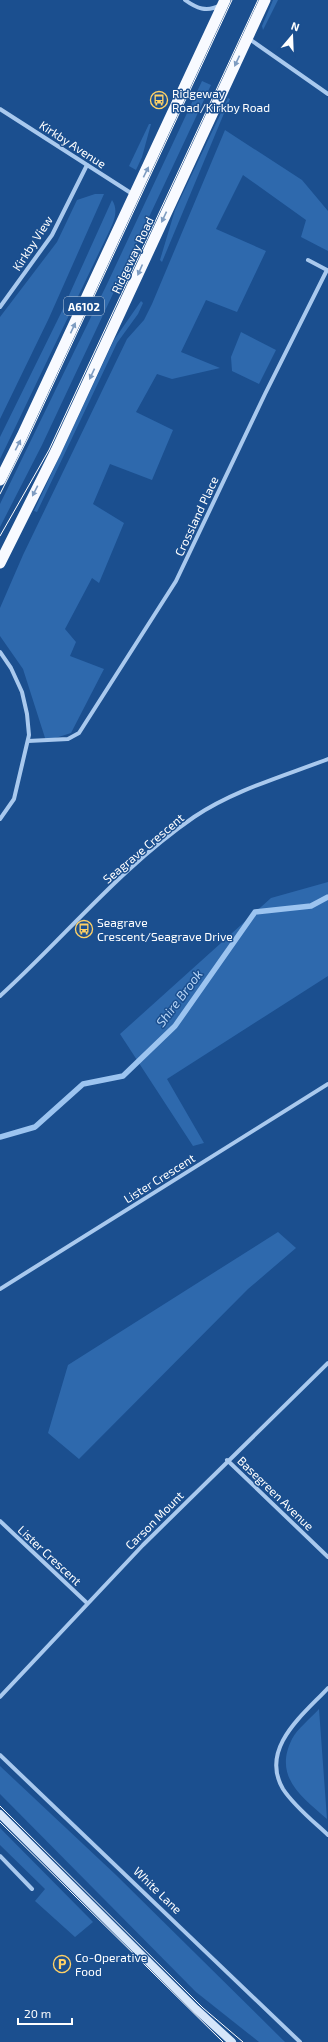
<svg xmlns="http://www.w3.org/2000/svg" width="328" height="2042" font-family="'Exo 2',sans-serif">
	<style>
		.green { fill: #2e69ad }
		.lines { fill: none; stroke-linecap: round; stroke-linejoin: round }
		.stream { stroke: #9cc4f0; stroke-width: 5.5 }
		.minor { stroke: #a9c9ee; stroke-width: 4 }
		.secondary { stroke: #d6e6fa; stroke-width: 8 }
		.trunk { stroke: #f8faff; stroke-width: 11 }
		.tram { stroke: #fff; stroke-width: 1 }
		.oneway { fill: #7e9cc1 }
		.labels { text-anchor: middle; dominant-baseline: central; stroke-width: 3; stroke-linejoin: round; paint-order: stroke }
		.shield { fill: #1b4f8f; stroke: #bbcadd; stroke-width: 1 }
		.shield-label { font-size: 11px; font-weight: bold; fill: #fff }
		.poi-label { font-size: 12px; fill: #fff; stroke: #1b4f8f; text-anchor: start }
		.street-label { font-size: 12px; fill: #fff; stroke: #1b4f8f }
		.water-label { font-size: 13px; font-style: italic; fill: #b5d3f5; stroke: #1b4f8f }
	</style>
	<rect width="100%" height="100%" fill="#1b4f8f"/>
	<!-- green -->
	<g class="green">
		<path d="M273,0H278L263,30L262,26Z"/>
		<path d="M202,81L211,85L42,445L0,527V504L108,282Z"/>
		<path d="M228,98L230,99L162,262L160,260L175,210Z"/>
		<path d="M149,124H151L142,157L136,170L129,166Z"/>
		<path d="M225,130L302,180L328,211V251L301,237L306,220L243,175L216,229L266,251L237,312L206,300L181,352L220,368L172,379L157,374L136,412L173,430L152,480L110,464L93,504L124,523L99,583L92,578L65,629L76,642L70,656L104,669L71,733L46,741L23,669L0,636V608L23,555L127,339L144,320L152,304Z"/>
		<path d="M95,194H104L49,318L0,419V317L57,242L77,200Z"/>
		<path d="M112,200C120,212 112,225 107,236L0,459V437L61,313Z"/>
		<path d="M141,301L143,303L138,314L117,343L37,512L34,511L114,340Z"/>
		<path d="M241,332L276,350L259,384L232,371L231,357Z"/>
		<path d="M328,882V976L167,1079L204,1143L193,1146L120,1034L271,898Z"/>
		<path d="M278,1232L296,1248L248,1289L79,1459L48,1433L68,1365Z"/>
		<path d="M319,1709L327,1819C302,1797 273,1777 292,1739C297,1729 311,1718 319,1709Z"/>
		<path d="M0,1766L116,1875L285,2042H259L196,1992L0,1794Z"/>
		<path d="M0,1828L93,1922L75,1937L35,1901L45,1889L0,1845Z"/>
	</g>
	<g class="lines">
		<!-- stream -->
		<path class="stream" d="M0,1137L35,1127L83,1084L123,1076L175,1026L255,912L311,906L328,897"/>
		<!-- minor -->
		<g class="minor">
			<path d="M185,0C196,8 207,13 220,5"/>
			<path d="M248,38L328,94"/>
			<path d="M0,109L134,195"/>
			<path d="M0,307L52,235L87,165"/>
			<path d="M0,652L11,668L22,692L27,714L29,735L14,799L0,819"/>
			<path d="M28,741L68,739L79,733L176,581L265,394L327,270L308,260"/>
			<path d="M0,996C65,937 121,867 194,817C234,790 284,776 328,759"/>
			<path d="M0,1289L328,1084"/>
			<path d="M227,1460L328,1557"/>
			<path d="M0,1521L87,1603"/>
			<path d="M328,1688C304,1714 259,1748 283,1789C294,1806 313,1821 328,1835"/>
			<path d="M0,1697L143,1545L328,1363"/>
			<path d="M0,1755L300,2042"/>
			<path d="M0,1856L32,1889"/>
		</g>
		<!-- secondary -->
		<path class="secondary" d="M0,1814L196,2009L232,2042"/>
		<!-- trunk -->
		<g class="trunk">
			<path d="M0,480L22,436L225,0"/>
			<path d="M0,563L56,451L265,0"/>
		</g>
		<!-- tram -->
		<g class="tram">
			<path d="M0,494L28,438L232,0"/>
			<path d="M0,536L49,450L258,0"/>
			<path d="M0,1806L203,2008L243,2042"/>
			<path d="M0,1822L223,2042"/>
		</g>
	</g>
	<!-- one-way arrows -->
	<defs><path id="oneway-solid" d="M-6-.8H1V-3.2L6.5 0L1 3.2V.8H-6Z"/></defs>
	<g class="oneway">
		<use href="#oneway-solid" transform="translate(237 61) rotate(115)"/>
		<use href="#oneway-solid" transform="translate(146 172) rotate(-64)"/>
		<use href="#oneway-solid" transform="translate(164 217) rotate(115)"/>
		<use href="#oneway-solid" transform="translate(140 270) rotate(114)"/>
		<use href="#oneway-solid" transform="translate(73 328) rotate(-65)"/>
		<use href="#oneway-solid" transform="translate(92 374) rotate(115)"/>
		<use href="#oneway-solid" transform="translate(18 445) rotate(-63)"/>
		<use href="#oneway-solid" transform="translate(35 491) rotate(117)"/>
	</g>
	<!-- icons -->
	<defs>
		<g id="bus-ring" transform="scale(0.9)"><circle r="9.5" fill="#1b4f8f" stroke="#ffd166" stroke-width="1.5"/><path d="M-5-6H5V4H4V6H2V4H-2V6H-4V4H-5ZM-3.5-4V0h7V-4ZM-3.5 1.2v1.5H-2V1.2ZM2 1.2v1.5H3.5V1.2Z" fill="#ffd166"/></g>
		<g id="parking-ring" transform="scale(0.9)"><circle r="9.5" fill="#1b4f8f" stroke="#ffd166" stroke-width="1.5"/><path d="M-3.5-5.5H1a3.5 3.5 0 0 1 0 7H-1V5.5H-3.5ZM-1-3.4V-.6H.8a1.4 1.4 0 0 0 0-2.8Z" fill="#ffd166"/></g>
	</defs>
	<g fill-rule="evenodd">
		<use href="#bus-ring" x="159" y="100"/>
		<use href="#bus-ring" x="84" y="929"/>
		<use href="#parking-ring" x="62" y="1964"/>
	</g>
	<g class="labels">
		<!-- shield labels -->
		<rect class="shield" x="64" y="297" width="40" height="18" rx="3"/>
		<g class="shield-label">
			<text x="84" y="306">A6102</text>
		</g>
		<!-- poi labels -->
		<g class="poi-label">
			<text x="172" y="93">Ridgeway<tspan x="172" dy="14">Road/Kirkby Road</tspan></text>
			<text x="97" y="922">Seagrave<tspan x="97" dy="14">Crescent/Seagrave Drive</tspan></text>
			<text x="75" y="1957">Co-Operative<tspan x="75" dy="14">Food</tspan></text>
		</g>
		<!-- street labels -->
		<g class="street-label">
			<text transform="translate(73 144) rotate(33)">Kirkby Avenue</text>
			<text transform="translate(32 243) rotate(-57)">Kirkby View</text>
			<text transform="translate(132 255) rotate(-65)">Ridgeway Road</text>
			<text transform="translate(196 516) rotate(-65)">Crossland Place</text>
			<text transform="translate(143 848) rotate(-40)">Seagrave Crescent</text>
			<text transform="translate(159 1178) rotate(-32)">Lister Crescent</text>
			<text transform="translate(276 1493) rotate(44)">Basegreen Avenue</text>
			<text transform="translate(154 1520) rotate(-45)">Carson Mount</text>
			<text transform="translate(50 1555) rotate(43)">Lister Crescent</text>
			<text transform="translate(158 1890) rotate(44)">White Lane</text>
		</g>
		<!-- water labels -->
		<g class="water-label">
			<text transform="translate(179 998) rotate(-53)">Shire Brook</text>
		</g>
	</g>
	<!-- north arrow -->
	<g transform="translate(292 36) rotate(19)" stroke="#1b4f8f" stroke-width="3" paint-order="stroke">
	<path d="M0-3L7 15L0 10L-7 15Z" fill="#ffffff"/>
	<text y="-6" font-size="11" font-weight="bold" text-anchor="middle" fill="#ffffff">N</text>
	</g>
	<!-- scale -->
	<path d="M18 2018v6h54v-6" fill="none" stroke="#ffffff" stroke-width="2"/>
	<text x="24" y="2018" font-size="12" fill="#ffffff" stroke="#1b4f8f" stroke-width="3" paint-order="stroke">20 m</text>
</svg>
